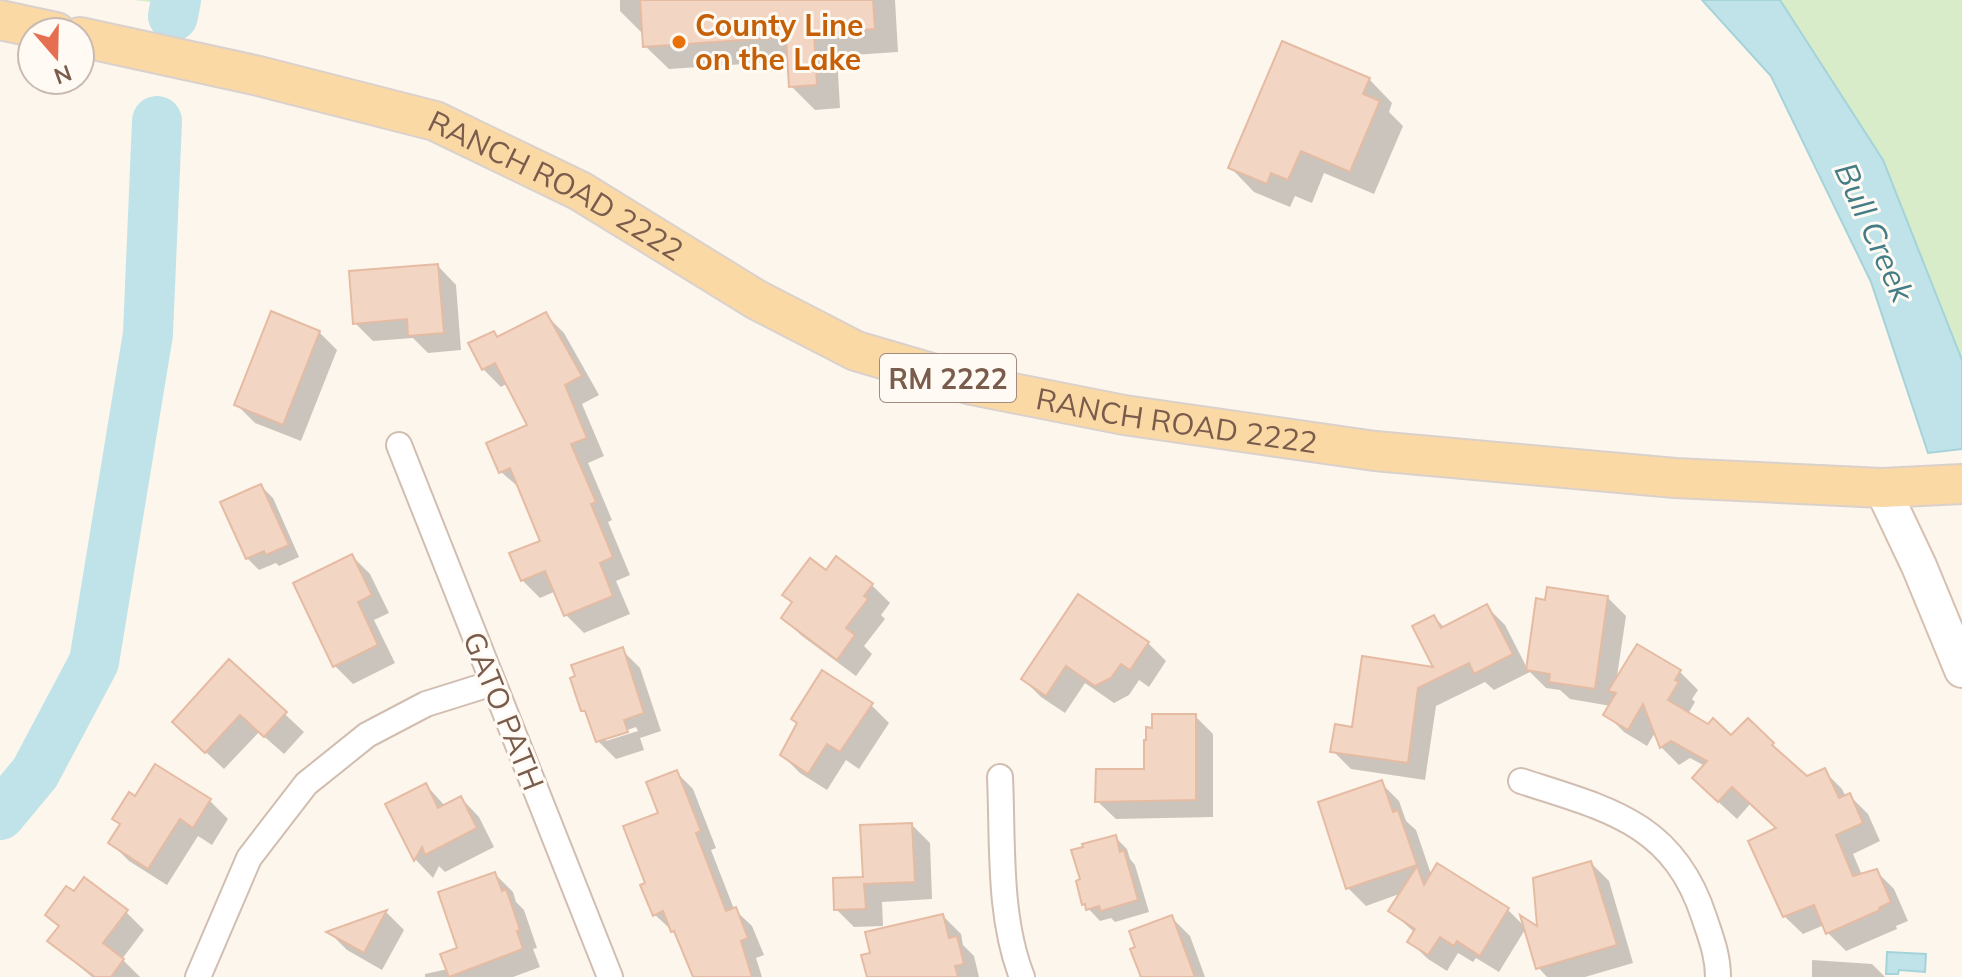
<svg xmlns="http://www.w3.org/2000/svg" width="1962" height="977" font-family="Mulish,sans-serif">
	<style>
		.green { fill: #d8ecc9 }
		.water { fill: #bfe3e8; stroke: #a5d3da; stroke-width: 2 }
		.shadow { fill: #0003; fill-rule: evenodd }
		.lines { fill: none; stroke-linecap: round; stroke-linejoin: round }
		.river { stroke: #bfe3e8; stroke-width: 50 }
		.building { fill: #f3d5c3; stroke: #e6bba3; stroke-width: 2 }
		.street-casing { stroke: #d1beb0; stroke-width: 28 }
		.secondary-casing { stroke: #d6c0b0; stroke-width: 38 }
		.primary-casing { stroke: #dad1cd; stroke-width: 42 }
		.street { stroke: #fff; stroke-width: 24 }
		.secondary { stroke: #fff; stroke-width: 34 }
		.primary { stroke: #fbd9a5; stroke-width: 38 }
		.food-dot { fill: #e8710a; stroke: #fffaf3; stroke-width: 3 }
		.labels { text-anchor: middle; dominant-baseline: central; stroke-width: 6; stroke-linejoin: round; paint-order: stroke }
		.shield { fill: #fffaf3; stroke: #a28b7f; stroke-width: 2 }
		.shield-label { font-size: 28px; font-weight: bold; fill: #7a5c4d }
		.food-label { font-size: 30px; font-weight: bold; fill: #c56008; stroke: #fffaf3; text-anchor: start }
		.street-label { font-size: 30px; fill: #7a5c4d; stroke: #fffaf3 }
		.water-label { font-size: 32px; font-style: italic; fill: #437c86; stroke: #fffaf3 }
	</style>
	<rect width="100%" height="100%" fill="#fdf6ec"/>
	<!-- green -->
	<g class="green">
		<path d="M134,0H198L196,8Z"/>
		<path d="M1780,0H1962V360L1883,160Z"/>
	</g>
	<!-- water -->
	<g class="water">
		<path d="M1702,0H1780L1883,160L1962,360V449L1928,453L1871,282L1771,76Z"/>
		<path d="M1887,952L1926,954L1925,972L1899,970L1898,974H1886Z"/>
	</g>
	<!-- shadow -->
	<g class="shadow">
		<path d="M620,0H895L898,52L837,56L840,108L815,110L791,86L790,61L669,69L645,46L644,35L620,11Z"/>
		<path d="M1369,79L1392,103L1389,112L1403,126L1374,194L1324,173L1312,203L1295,196L1290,207L1254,192L1231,168Z"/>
		<path d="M438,266L456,285L461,350L428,353L413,338L373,341L355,323Z"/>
		<path d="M546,315L564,333L599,395L582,404L604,456L588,463L612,520L608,522L630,575L616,581L630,614L584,633L566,615L556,591L540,598L522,580L543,542L521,489L501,472L530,426L508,383L501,387L483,369L494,333L499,339Z"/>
		<path d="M319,332L337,350L301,441L255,423L237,405Z"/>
		<path d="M261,486L273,498L299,557L279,566L276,563L259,570L247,558Z"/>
		<path d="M352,556L370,574L389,613L374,620L395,663L353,684L335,666Z"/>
		<path d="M826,573L872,585L890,603L881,615L885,619L864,646L872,654L856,676L802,636L783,618L794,604L785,595Z"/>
		<path d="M1078,597L1148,643L1166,661L1149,687L1139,680L1129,695L1114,703L1085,683L1065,713L1041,697L1023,679Z"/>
		<path d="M1607,597L1626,616L1616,683L1638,646L1680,672L1698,690L1692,699L1695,702L1688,714L1731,738L1748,720L1807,778L1824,771L1842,789L1846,797L1850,796L1868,814L1880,841L1853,854L1862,875L1876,871L1894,889L1908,921L1896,926L1897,929L1846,951L1827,932L1824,925L1803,934L1784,916L1779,829L1751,803L1737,819L1712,796L1705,766L1690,758L1679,765L1661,747L1656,731L1647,746L1624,732L1606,714L1611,706L1570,699L1560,690L1546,688L1530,672L1494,690L1485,682L1436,706L1425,780L1351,769L1333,751L1354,729L1437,669L1434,617L1445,628L1487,607L1505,625L1528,670Z"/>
		<path d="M622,650L640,668L661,731L640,738L644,750L616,759L598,741L590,717L583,710ZM636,727L638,731L606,741V737Z"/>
		<path d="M229,662L304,732L284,754L259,732L224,769L192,739Z"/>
		<path d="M871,705L889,723L859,769L846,760L827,790L800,773L782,755Z"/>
		<path d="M1195,716L1213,734V817L1116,819L1097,801L1146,771Z"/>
		<path d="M676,772L693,789L716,848L711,850L734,909L752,926L764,955L756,958L762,977H695L678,936L654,914L648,884L661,814Z"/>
		<path d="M1381,783L1399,801L1406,821L1416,830L1432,877L1438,866L1508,910L1526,928L1499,972L1476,958L1473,962L1458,953L1447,971L1428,959L1409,941L1415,933L1391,911L1402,893L1366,906L1348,888Z"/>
		<path d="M426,785L445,806L461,798L479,817L494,847L445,872L439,866L433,878L416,860L388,805Z"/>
		<path d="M136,799L210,801L228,819L212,845L198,836L167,885L129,861L111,843Z"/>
		<path d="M912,825L930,843L932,899L882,902L883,926L854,927L836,909Z"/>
		<path d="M1115,837L1127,849L1130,859L1135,865L1149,912L1115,922L1111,918L1100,921L1084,904Z"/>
		<path d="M1591,863L1609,881L1633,963L1585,977H1547L1538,967L1539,929Z"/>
		<path d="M495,874L513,892L516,902L524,910L537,948L533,949L540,967L513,977H425V974L448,969Z"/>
		<path d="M126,912L144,930L122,959L140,977H92L50,941L60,927L47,915Z"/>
		<path d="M387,913L404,930L382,970L347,950L330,933Z"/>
		<path d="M943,916L961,934L963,945L974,956L979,977H869Z"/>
		<path d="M1172,918L1190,936L1205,977H1138L1142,976Z"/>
		<path d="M1812,960L1872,964L1885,977H1812Z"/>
	</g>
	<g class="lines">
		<!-- river -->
		<g class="river">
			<path d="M173,16L176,0"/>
			<path d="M0,815L35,773L94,662L148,334L157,121"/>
		</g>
	</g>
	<!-- building -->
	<g class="building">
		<path d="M640,0H873L875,29L814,33L817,85L789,87L786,37L643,47Z"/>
		<path d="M1282,41L1370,78L1363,94L1380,101L1350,172L1301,151L1288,180L1271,173L1267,184L1228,168Z"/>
		<path d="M438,264L444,333L408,336L407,319L353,324L349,271Z"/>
		<path d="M271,311L320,331L283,425L234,405Z"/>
		<path d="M546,312L582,376L565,385L587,438L571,444L596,502L591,504L613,557L600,563L613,596L564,616L545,571L521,581L509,553L540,541L510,468L499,473L486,443L527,425L495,363L482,370L468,343L494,331L497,337Z"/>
		<path d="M261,484L289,545L266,555L264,551L246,559L220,502Z"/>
		<path d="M352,554L372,595L358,602L378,645L333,667L293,583Z"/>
		<path d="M836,556L873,584L864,596L868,599L846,628L855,635L837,660L781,618L792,602L782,595L810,558L826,570Z"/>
		<path d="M1547,587L1608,596L1595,689L1549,682L1550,674L1526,670L1536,598L1545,600Z"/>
		<path d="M1078,594L1149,642L1130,670L1121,664L1111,678L1095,686L1066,666L1046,696L1021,679Z"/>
		<path d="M1487,604L1513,654L1474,674L1469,663L1418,688L1408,763L1330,752L1335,724L1352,727L1362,656L1433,667L1412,626L1434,615L1441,628Z"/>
		<path d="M1637,644L1681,670L1675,680L1679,682L1668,700L1708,724L1713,718L1731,735L1748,718L1774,743L1772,745L1807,776L1825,768L1839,798L1850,793L1863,823L1836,835L1853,876L1877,869L1891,902L1879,908L1880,910L1826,934L1814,905L1783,917L1748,841L1776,828L1732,787L1718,802L1692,778L1707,761L1671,741L1660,748L1643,704L1628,730L1603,715L1616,693L1608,691Z"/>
		<path d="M623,647L644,713L624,720L628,732L596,742L585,711H581L570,678L575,676L571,665Z"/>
		<path d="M229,659L287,712L264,737L240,715L205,753L172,722Z"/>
		<path d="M822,670L873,703L840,752L827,744L808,774L780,755L797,723L791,719Z"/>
		<path d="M1152,714H1196V800L1095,802L1096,769H1144V740H1146V727L1152,728Z"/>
		<path d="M155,764L211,799L193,828L180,819L148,869L108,843L120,824L112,819L129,792L135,796Z"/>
		<path d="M677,770L701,831L696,833L726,911L736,907L748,938L741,941L752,977H693L674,931L671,932L663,911L653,916L640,885L645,883L623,826L658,813L646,782Z"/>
		<path d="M1382,780L1393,812L1398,810L1417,865L1346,889L1318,802Z"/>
		<path d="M426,783L438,808L461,796L477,828L425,855L422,847L414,861L385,804Z"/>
		<path d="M912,823L915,882L864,884L866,909L834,910L833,878L863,877L860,825Z"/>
		<path d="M1116,835L1120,852L1124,850L1138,900L1101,911L1099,906L1086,910L1085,904L1082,905L1076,881L1080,879L1071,850L1083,847L1082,844Z"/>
		<path d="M1591,861L1617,945L1536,969L1520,915L1537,926L1533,878Z"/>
		<path d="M1437,863L1509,908L1480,956L1457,941L1454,946L1440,937L1428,955L1407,942L1415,929L1388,911L1417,866L1424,885Z"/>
		<path d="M495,872L502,891L506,889L511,903L520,930L517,931L523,949L449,977L440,954L457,948L438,892Z"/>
		<path d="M84,877L128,910L103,943L124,959L111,977H95L47,941L59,926L45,915L66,886L74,891Z"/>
		<path d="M387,910L364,953L326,932Z"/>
		<path d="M943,914L949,938L957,936L964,964L955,966L958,977H867L861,955L870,953L865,932Z"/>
		<path d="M1172,915L1195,977H1141L1130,949L1135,947L1129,931Z"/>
	</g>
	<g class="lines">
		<!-- street casing -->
		<g class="street-casing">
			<g id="street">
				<path d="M399,445L610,977"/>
				<path d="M1000,777C1003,842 998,916 1022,977"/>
				<path d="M1521,781C1607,809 1673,822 1704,917C1711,938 1718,955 1718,977"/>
				<path d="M198,977L249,858L306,784L367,735L426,704L493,683"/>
			</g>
		</g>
		<!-- secondary casing -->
		<g class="secondary-casing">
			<path id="secondary" d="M1882,488L1919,566L1962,670"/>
		</g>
		<!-- primary casing -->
		<g class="primary-casing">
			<g id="primary">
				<path d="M0,20L56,32"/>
				<path id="s1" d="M80,37L259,76L435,121L580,191L757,300L856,351L972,385L1124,415L1375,451L1675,478L1882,488L1962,484"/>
			</g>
		</g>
		<!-- street -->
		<use href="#street" class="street"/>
		<!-- secondary -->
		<use href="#secondary" class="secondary"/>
		<!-- primary -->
		<use href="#primary" class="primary"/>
	</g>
	<!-- markers -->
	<circle class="food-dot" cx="679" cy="42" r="8"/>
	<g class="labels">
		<!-- shield labels -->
		<rect class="shield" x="880" y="354" width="136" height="48" rx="6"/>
		<g class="shield-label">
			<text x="948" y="378">RM 2222</text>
		</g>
		<!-- food labels -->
		<g class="food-label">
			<text x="695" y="25">County Line<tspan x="695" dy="34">on the Lake</tspan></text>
		</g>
		<!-- street labels -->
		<g class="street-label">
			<text stroke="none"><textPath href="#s1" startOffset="502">RANCH ROAD 2222</textPath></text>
			<text stroke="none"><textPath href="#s1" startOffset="1174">RANCH ROAD 2222</textPath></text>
			<text transform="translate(504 711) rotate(68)">GATO PATH</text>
		</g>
		<!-- water labels -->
		<g class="water-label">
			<text transform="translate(1875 232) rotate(66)">Bull Creek</text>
		</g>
	</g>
	<!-- north arrow -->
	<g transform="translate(56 56) rotate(160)"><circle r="38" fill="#fffaf3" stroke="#cabbb1" stroke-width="2"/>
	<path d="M0-6L14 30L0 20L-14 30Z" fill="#e76f51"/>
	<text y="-12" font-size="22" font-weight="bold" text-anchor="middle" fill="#7a5c4d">N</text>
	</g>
</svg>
